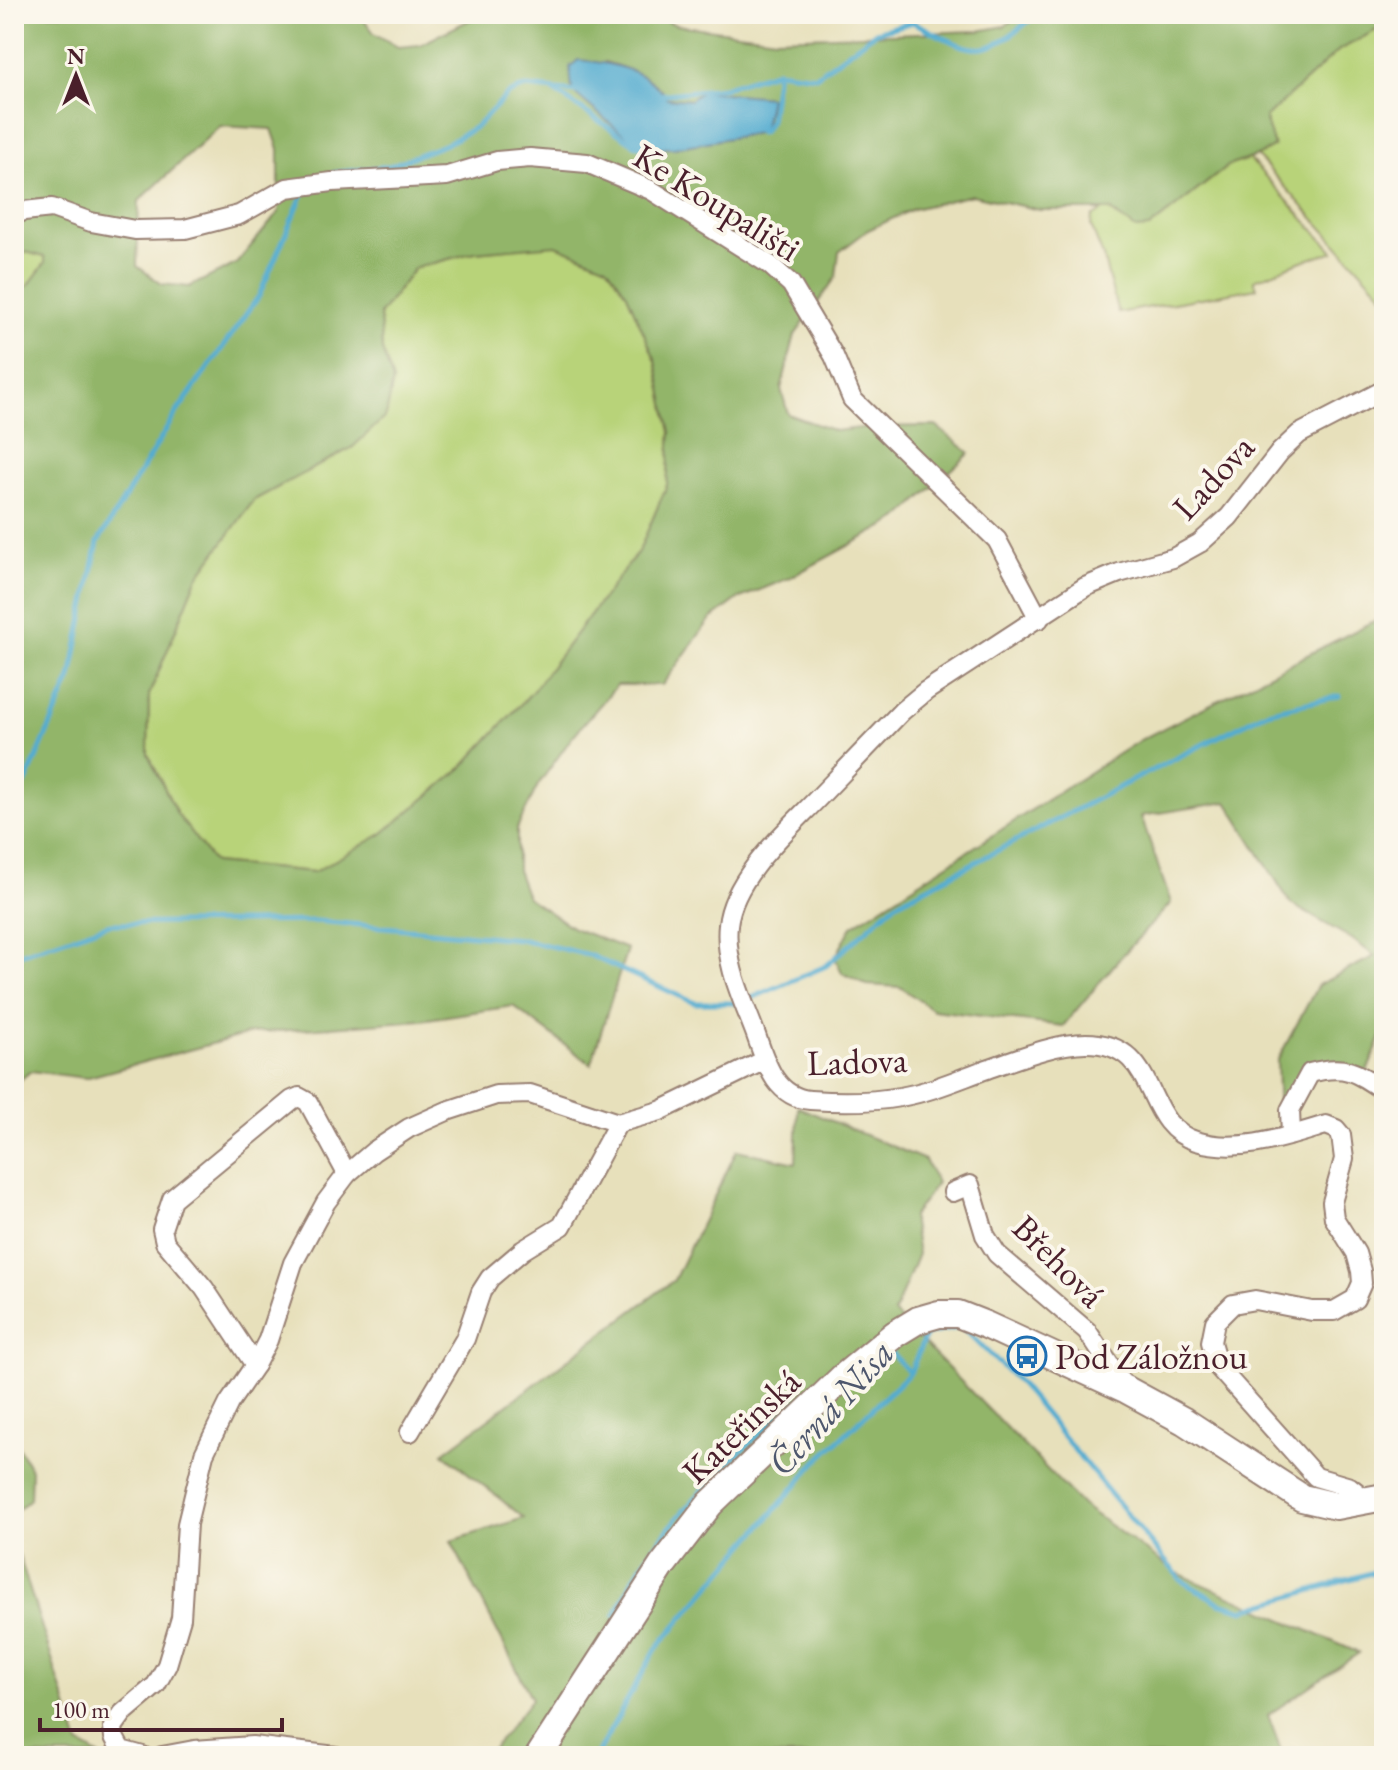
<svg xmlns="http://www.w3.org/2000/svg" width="1398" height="1770" font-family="'EB Garamond',serif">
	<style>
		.green { fill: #b8d379; stroke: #817952; stroke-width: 2 }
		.forest { fill: #92b569; stroke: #6e6a4a; stroke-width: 2; fill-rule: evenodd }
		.water { fill: #53acd0; stroke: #4e667e; stroke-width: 2 }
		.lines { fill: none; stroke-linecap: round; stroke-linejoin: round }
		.stream { stroke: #53acd0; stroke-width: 5 }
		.street-casing { stroke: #988073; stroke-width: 22 }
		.secondary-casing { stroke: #988073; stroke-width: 30 }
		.street { stroke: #fff; stroke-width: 18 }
		.secondary { stroke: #fff; stroke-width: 26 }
		.labels { text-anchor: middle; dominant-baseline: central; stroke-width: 8; stroke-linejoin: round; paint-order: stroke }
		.street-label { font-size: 36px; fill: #4a1f2b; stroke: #fbf7ec }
		.poi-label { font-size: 36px; fill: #4a1f2b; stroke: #fbf7ec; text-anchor: start }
		.water-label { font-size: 38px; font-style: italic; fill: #4e576d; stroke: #fbf7ec }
	</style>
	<rect width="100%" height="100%" fill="#fbf7ec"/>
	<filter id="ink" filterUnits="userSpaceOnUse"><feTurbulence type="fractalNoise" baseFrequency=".0125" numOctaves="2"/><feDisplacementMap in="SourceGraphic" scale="16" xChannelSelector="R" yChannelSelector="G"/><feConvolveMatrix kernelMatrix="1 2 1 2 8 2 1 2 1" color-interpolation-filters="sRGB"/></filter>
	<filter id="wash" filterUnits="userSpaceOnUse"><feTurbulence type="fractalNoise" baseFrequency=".006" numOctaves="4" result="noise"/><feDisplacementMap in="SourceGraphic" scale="32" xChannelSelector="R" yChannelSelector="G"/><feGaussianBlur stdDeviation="1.8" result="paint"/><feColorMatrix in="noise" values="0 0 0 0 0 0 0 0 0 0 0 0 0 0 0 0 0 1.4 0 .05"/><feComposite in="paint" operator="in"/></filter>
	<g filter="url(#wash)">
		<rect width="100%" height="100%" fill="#e7e0bb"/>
		<!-- green -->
		<g class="green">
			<path d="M1384,26V296L1257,156L1274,146L1265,118L1339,50Z"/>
			<path d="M1246,155L1334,252L1299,262L1254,280L1257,288L1118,313L1103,256L1091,226L1092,217L1103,210L1110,209L1116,216L1149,228L1228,166Z"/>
			<path d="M556,244L607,266L627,294L656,361L671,432L667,485L640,549L532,692L462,768L382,834L314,872L214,863L177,814L148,754L149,695L197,578L254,500L353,447L393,381L382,350L380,314L415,268L475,252Z"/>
			<path d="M14,252H26L45,257V263L28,286L14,287Z"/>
		</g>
		<!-- forest -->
		<g class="forest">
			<path d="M14,14H360L374,33L398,47L420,45L481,14H649L676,25L776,38L979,31L1005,26L1021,14H1384V26L1339,50L1265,118L1274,146L1257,156L1228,166L1149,228L1136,229L1110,210H1040L972,195L913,209L868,230L839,252L836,277L795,335L781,389L788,414L835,431L869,427L936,426L970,453L898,519L789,578L738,599L710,620L662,685H617L573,736L538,785L517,828V870L527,897L573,928L627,949L591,1064L513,1006L421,1020L252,1033L85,1078L31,1071L14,1085V287L28,286L45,263V257L26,252H14ZM605,62C630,69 652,76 667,98L690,100L702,91L770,98L763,132L674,148L652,149L636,146L612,123ZM220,126L272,129L279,149V212L236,264L189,287L162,284L137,266L139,201ZM556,245L607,266L627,294L656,361L671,432L667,485L640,549L532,692L462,768L382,834L314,872L214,863L177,814L148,754L149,695L197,578L254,500L353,447L386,416L393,381L382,350L380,314L415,268L475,252Z"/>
			<path d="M1384,616V1030L1367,1072L1336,1061H1313L1300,1077L1279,1119L1277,1061L1318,985L1375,956L1352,939L1291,904L1227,802L1141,816L1171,903L1120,958L1063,1026L933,1010L900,987L867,985L842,973L835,958L852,926L1140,740Z"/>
			<path d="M798,1107L925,1160L937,1183L912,1217L918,1254L894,1313L1082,1505L1175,1572L1359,1653L1268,1715L1283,1756H487L532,1699L451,1541L524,1518L443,1453L674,1280L737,1150L796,1163Z"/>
			<path d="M14,1439L31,1470L30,1499L14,1513Z"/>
			<path d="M14,1540L79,1744L100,1756H14Z"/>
		</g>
		<!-- water -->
		<path class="water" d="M578,60C612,63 646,69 667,98L690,100L702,91L770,97L763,132L674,148H645L637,146L572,91L570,67Z"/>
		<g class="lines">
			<!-- stream -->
			<g class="stream">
				<path d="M554,91L637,146H643"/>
				<path d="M658,95L723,88L777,71L816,76L876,32L913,22C976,54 980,63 1037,14"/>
				<path d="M760,133L763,132L770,120L777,71"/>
				<path d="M334,173L389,166L446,144L477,126L508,94L526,87L576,92"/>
				<path d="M14,799L26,782L71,678L98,542L175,415L259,296L305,189"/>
				<path d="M14,956L110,924L316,921L520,939L589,955L695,1003H738"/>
				<path d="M747,1000L826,966L895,904L1131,781L1267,712L1339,696"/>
				<path d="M889,1350L910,1373"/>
				<path d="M615,1615C624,1599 631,1581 641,1566C688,1496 754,1438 818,1384"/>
				<path d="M514,1756L554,1711"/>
				<path d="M596,1756L656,1649L817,1461L910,1373L926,1334L962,1327L1021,1385L1182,1581L1220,1603L1244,1610L1384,1569"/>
			</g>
		</g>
	</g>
	<g filter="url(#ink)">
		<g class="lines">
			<!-- street casing -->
			<g class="street-casing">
				<g id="street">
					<path d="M14,215L24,211L52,208L91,222L135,230L185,229L239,215L287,188L332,182L447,176L497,161L530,158L587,163L651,190L770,265L791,284L834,356L852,399L997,540L1039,619"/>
					<path d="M1291,1135L1290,1110L1310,1073C1345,1064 1355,1071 1384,1091"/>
					<path d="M953,1192L970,1185L985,1235L997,1254L1087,1331L1125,1388"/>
					<path d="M255,1365L204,1288L165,1242L162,1229L172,1199L292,1100L299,1097L308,1102L347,1174"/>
					<path d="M410,1432L465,1339L481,1292L490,1278L523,1250L562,1226L618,1123"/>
					<path d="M1368,1501L1350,1487L1316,1477L1218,1367L1211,1342L1215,1322L1233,1304L1255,1300L1312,1311H1334L1355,1299L1362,1283L1361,1271L1356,1253L1334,1218L1332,1202L1344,1159L1341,1135L1336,1129L1326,1125C1286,1137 1238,1154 1196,1141C1139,1124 1162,1043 1086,1043C1056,1043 1016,1059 987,1069C959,1079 930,1092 900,1097C872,1102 838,1102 810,1100C775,1097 766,1063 756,1035C743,1000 724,963 728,925C733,876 790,828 822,794C849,766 875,739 902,711L926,691L1085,587L1119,573L1173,558L1200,543L1229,517L1280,452L1299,434L1384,390"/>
					<path d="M143,1756L121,1750L114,1737L113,1727L123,1713L156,1685L167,1665L181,1618L187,1524L204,1454L229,1403L255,1365L268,1340L293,1263L326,1202L347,1174L374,1151L409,1128L447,1111L496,1095L530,1094L618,1123L660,1111L765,1060"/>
					<path d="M162,1756L194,1750L252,1746L336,1756"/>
				</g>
			</g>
			<!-- secondary casing -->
			<g class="secondary-casing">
				<path id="secondary" d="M539,1756L662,1566L710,1504L843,1377L895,1334L918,1320L939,1314H958L986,1325L1127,1390L1184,1421L1302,1498L1336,1506L1384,1497"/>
			</g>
			<!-- street -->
			<use href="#street" class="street"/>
			<!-- secondary -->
			<use href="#secondary" class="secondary"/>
		</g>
	</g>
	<!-- icons -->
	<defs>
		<g id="bus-ring" transform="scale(2)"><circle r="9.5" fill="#fbf7ec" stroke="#1f6fb2" stroke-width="1.5"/><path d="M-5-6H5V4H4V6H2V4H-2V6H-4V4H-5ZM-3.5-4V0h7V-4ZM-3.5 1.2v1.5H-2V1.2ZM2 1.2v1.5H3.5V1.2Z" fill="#1f6fb2"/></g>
	</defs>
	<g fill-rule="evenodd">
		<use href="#bus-ring" x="1027" y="1356"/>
	</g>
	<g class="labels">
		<!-- street labels -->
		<g class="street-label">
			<text transform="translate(717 202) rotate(32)">Ke Koupališti</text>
			<text transform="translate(1213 477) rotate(-47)">Ladova</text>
			<text transform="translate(857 1061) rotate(-2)">Ladova</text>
			<text transform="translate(1059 1261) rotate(45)">Břehová</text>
			<text transform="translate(741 1426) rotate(-44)">Kateřinská</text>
		</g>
		<!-- poi labels -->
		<g class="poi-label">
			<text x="1055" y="1356">Pod Záložnou</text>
		</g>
		<!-- water labels -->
		<g class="water-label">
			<text transform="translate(830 1407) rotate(-48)">Černá Nisa</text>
		</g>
	</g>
	<!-- margin -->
	<rect width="1398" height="1770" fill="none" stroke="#fbf7ec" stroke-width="48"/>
	<!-- north arrow -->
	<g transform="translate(76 76)" stroke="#fbf7ec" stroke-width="6" paint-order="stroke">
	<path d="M0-6L14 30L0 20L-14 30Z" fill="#4a1f2b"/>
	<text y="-12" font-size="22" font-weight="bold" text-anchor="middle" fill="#4a1f2b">N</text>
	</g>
	<!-- scale -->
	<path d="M40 1718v12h242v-12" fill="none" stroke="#4a1f2b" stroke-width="4"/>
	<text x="52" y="1718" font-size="24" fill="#4a1f2b" stroke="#fbf7ec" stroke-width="6" paint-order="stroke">100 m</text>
</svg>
